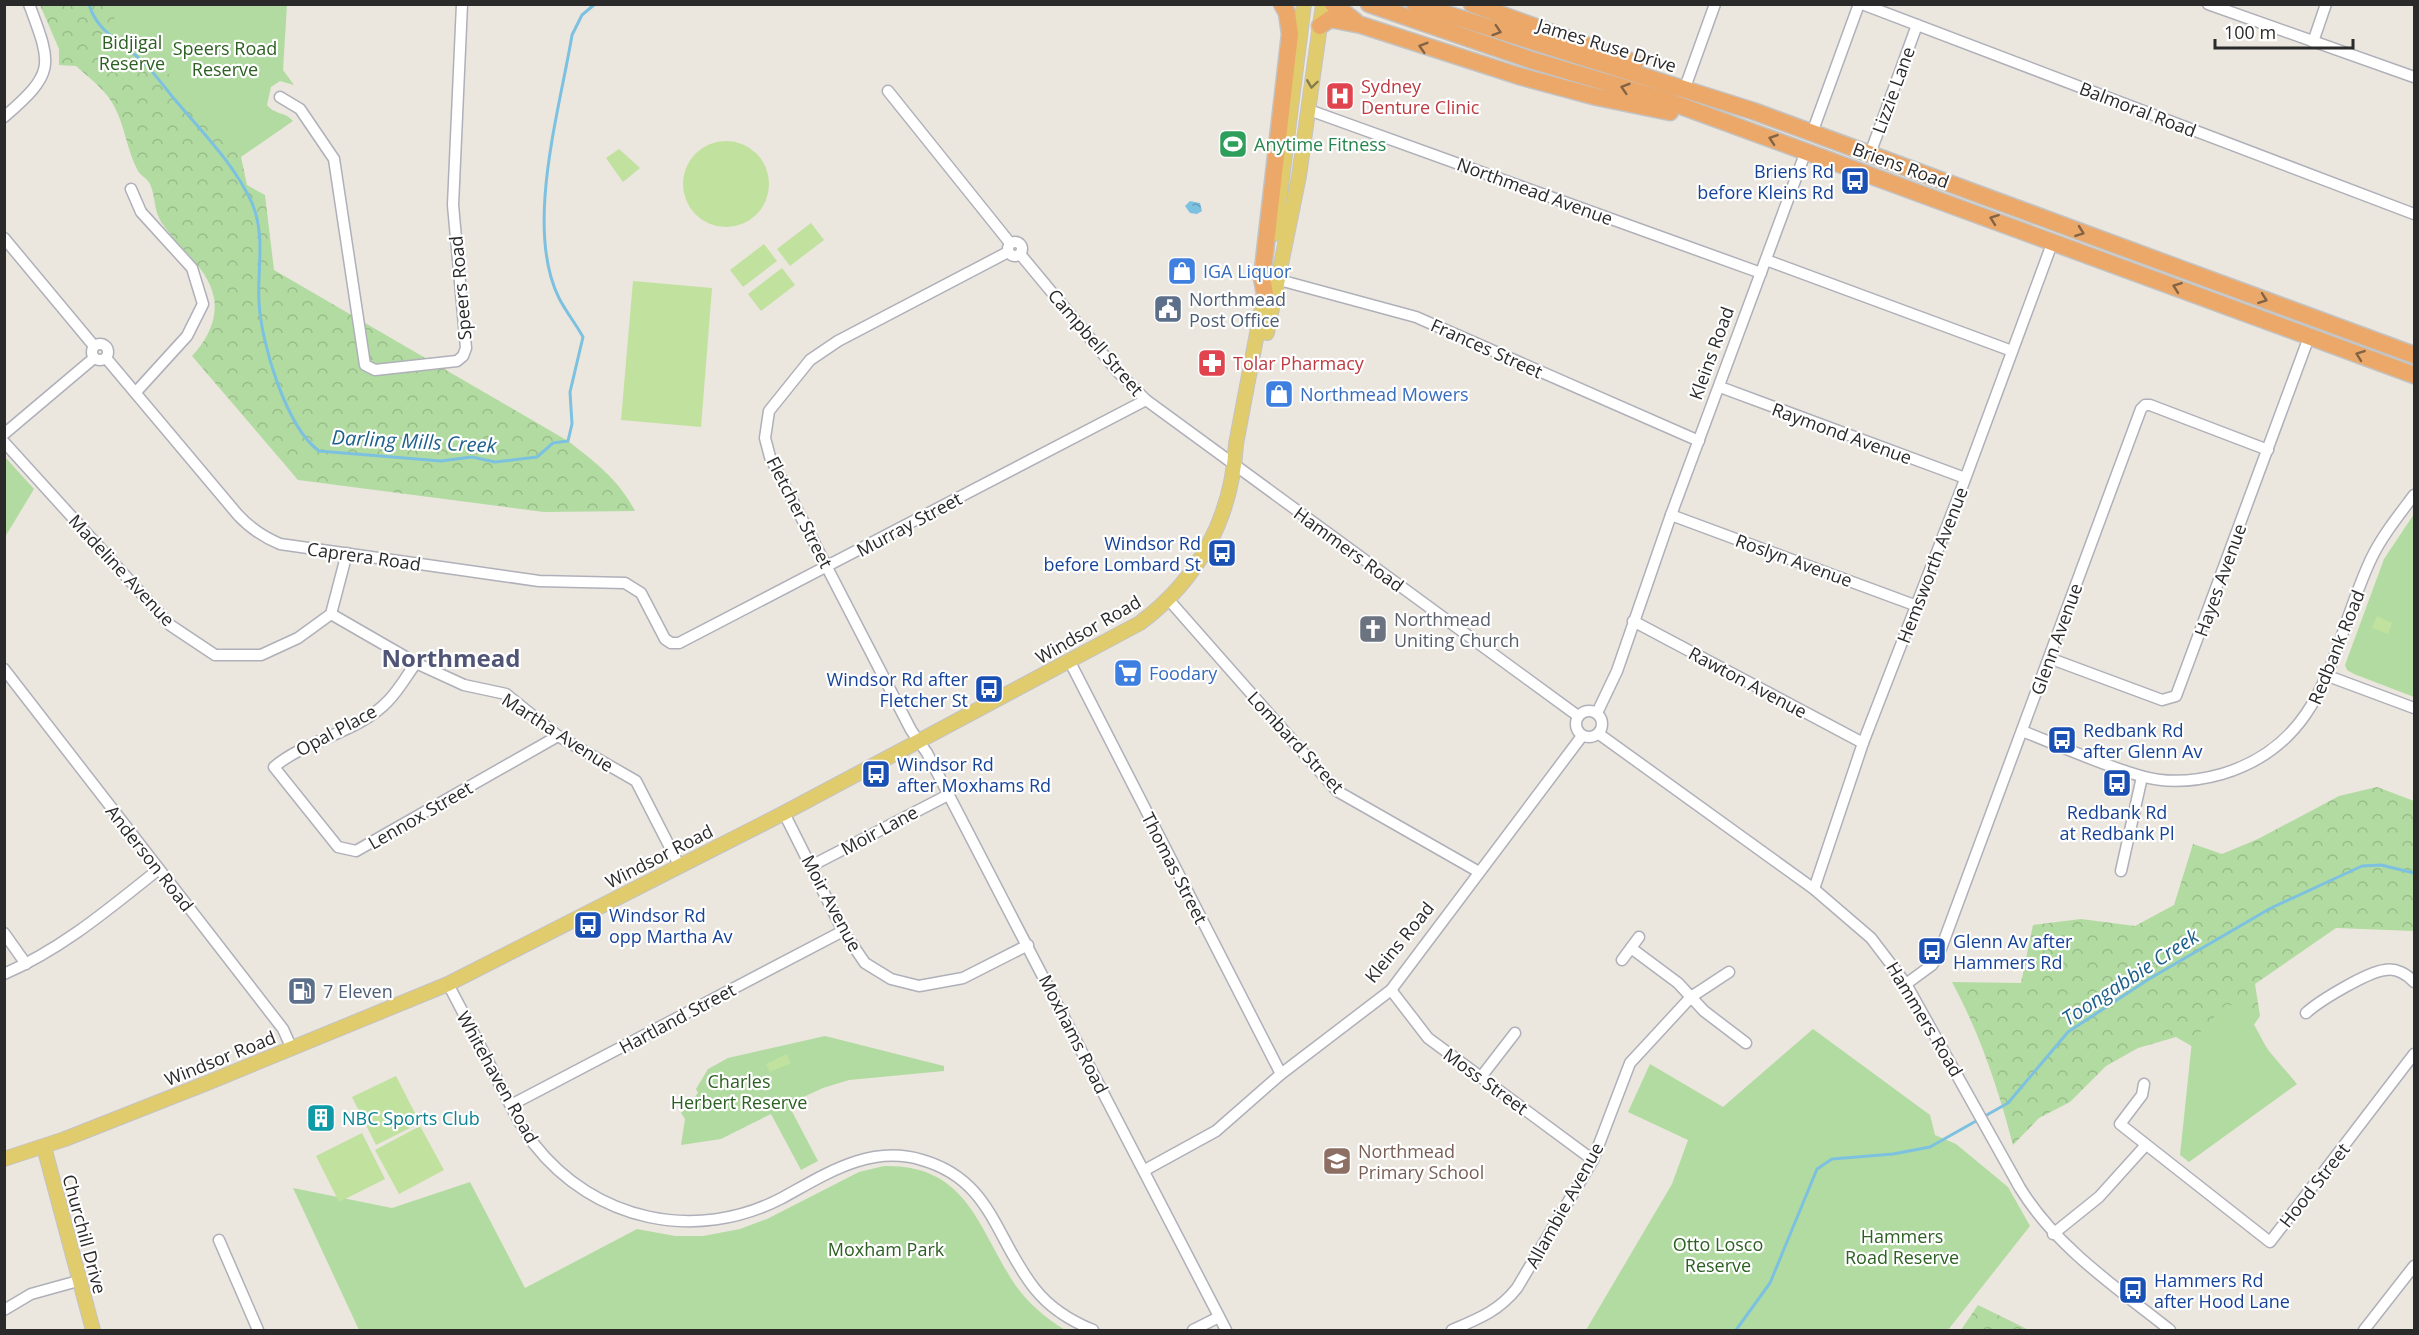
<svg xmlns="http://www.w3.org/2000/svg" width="2419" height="1335" font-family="'Open Sans',sans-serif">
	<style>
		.forest { fill: url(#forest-crowns) }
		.park { fill: #b2dba1 }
		.pitch { fill: #c1e19e }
		.water { fill: url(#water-ripples) }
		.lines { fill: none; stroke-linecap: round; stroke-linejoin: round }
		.stream { stroke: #7dc1e1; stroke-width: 3 }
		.minor-casing { stroke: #afb0b9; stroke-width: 13 }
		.major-casing { stroke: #c3c3c3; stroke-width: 16 }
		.highway-casing { stroke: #c3c3c3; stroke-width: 19 }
		.minor { stroke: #fff; stroke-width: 10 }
		.major { stroke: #e1cc6d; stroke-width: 14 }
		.highway { stroke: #eca868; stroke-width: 16 }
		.oneway { stroke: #816346 }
		.oneway2 { stroke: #867b4c }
		.labels { text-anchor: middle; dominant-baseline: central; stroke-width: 4.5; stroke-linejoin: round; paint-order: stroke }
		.park-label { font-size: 18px; fill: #2c6022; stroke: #fff }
		.street-label { font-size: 18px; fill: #2a2a2a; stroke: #fff }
		.health-label { font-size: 18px; fill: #be3a42; stroke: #fff; text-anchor: start }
		.leisure-label { font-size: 18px; fill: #27864d; stroke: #fff; text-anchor: start }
		.transit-label { font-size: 18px; fill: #164399; stroke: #fff; text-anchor: start }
		.shop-label { font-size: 18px; fill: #366cbe; stroke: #fff; text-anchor: start }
		.service-label { font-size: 18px; fill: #4e5e75; stroke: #fff; text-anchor: start }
		.worship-label { font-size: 18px; fill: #5b616d; stroke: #fff; text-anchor: start }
		.culture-label { font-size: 18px; fill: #0d838f; stroke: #fff; text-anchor: start }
		.education-label { font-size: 18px; fill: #785e54; stroke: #fff; text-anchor: start }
		.water-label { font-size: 20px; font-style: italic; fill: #1d608c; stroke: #fff }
		.district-label { font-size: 24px; font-weight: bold; fill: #505576; stroke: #fff }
	</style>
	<defs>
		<pattern id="forest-crowns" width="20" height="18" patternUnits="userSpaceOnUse" patternTransform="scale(1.5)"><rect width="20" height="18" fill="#b2dba1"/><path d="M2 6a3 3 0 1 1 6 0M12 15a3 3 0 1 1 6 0" fill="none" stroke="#99bc8b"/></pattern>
		<pattern id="water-ripples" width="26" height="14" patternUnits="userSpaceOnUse" patternTransform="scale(1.5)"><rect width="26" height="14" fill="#7dc1e1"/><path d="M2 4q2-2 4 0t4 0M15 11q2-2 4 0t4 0" fill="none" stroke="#679db7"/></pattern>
	</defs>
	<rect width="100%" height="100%" fill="#ebe6de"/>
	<!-- forest -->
	<g class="forest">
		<path d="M40,5H233L232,147L241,157L247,185L265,195L274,270L568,441C595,462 619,480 635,511L544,512L298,480L192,356C206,341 218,320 214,298C208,267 178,248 162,223C153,210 156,197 150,184C147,178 141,176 138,171C127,151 125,126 114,106C107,91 88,77 76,66L59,65V49Z"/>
		<path d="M2377,787L2414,801V931L2336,928L2255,984L2260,1016L2246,1036L2205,1054L2176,1037L2138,1048L2106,1066L2070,1102L2039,1118L2013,1145C1998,1088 1980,1034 1952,982L2021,983L2033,925L2081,919L2135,926L2174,905L2193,844L2222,854L2258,839L2339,796Z"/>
		<path d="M1978,1305L2029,1330H1961Z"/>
	</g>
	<!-- park -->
	<g class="park">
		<path d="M111,5H287L283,70L294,85L280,81L271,87L267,105C275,115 286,112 293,121L241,157L202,118L163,67L142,55L117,29Z"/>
		<path d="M5,457L34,489L5,537H4Z"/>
		<path d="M2414,514V697L2354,674L2347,670L2345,665L2384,559Z"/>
		<path d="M2226,1004C2251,1007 2257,1034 2269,1051C2278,1062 2288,1073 2297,1084L2189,1162L2180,1155L2192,1041Z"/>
		<path d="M1813,1029L1930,1115L1935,1135L1956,1144L2008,1187L2030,1226L1948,1330H1586L1672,1184L1688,1140L1628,1112L1650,1064L1723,1107Z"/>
		<path d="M825,1036L944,1066V1071L849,1080L823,1088L788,1104L818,1161L801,1170L771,1114L721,1139L681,1145L685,1119L681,1113L698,1093L696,1089L708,1069L728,1058Z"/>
		<path d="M884,1166C965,1165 976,1222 1012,1280C1025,1301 1044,1317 1065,1330H359L293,1188L392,1208L470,1182L525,1288L637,1229L675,1236H703L740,1229L767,1219L859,1172Z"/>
	</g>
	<!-- pitch -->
	<g class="pitch">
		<circle cx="726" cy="184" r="43"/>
		<path d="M619,149L640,168L623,182L606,158Z"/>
		<path d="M811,223L824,240L790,266L777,249Z"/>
		<path d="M764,244L777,261L743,287L730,270Z"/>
		<path d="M782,268L795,285L761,311L748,294Z"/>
		<path d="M633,281L712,288L701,427L621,420Z"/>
		<path d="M2377,616L2392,623L2388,634L2372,628Z"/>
		<path d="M787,1054L791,1063L770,1072L766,1064Z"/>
		<path d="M396,1076L420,1123L376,1145L352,1097Z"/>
		<path d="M420,1126L444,1170L399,1194L375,1150Z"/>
		<path d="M362,1133L385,1179L339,1202L316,1156Z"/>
	</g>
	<!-- water -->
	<path class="water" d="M1190,201L1200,203L1202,211L1197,214L1190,213L1185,206Z"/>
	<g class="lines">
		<!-- stream -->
		<g class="stream">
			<path d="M89,4C96,31 122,43 141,60C154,72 165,88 176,101C204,134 234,164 252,203C266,236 257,270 259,302C261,343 286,427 319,451L441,461L472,457L495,462L537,457L553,443L568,441L572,424L570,392L583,337C576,324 566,312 559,298C524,228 560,109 572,35L582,15L595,4"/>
			<path d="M1736,1330L1770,1283L1817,1169L1832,1159L1893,1154L1930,1147L2008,1103L2068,1032L2149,979L2271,908L2362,866L2381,865L2414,873"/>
		</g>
		<!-- minor casing -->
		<g class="minor-casing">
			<g id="minor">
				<path d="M1862,4L2414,214"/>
				<path d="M2208,4L2414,77"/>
				<path d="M2313,42L2326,4"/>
				<path d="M1687,82L1715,4"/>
				<path d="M888,91L1010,243"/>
				<path d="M280,97L300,109L334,159L365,365L375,370L457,361L463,356L466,348L453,205L462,4"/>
				<path d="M1309,110L1761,273"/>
				<path d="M4,117C56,72 52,66 29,4"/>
				<path d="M1812,133L1859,4"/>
				<path d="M1870,154L1917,25"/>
				<path d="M131,189L141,212L192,268L203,304L187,336L136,392"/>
				<path d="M4,238L94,346"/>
				<circle cx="1015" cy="249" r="7"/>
				<path d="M1008,252L838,341L810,360L769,411L765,438L770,457L911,730L927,753L1226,1330"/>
				<path d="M1020,254L1118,372L1146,400L1578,716"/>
				<path d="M1766,260L2012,351"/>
				<path d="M1272,278L1416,317L1699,441"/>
				<circle cx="100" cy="352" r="8"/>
				<path d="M106,358L238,515C251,529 263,537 280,544L539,581L625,583L641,593L665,639L671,643H679L1146,400"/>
				<path d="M1720,387L1965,478"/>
				<path d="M4,434L94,358"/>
				<path d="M4,442L170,625L215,655H261L298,638L331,614L347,553"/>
				<path d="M1671,515L1917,606"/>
				<path d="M1168,599L1337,791L1479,872"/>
				<path d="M331,614L416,663L464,685L506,694L558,736L636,781L679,865"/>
				<path d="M1633,621L1863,743"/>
				<path d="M2049,658L2162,700L2176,696L2309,337"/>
				<path d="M1070,662L1281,1074"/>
				<path d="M416,663C407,675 399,690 388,701C358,733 307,739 274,767L338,847L356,851L558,736"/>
				<path d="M4,669L283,1029L292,1049"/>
				<path d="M2328,676L2414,708"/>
				<circle cx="1589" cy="724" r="13"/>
				<path d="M1597,713L1617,671L1671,515L1806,151"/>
				<path d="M2022,731C2061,746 2101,765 2141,776C2168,784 2197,781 2222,774C2329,742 2331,644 2371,559C2382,536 2399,515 2414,495"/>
				<path d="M1599,734L1814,889L1871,938L1906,984L2020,1188C2057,1248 2116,1287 2170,1330"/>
				<path d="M784,813L843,931L865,963L891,979L919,986L963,978L1028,945"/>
				<path d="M811,866L948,795"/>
				<path d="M2121,871L2142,777"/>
				<path d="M1814,889L1863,743L1961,490L2053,241"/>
				<path d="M4,933L26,964"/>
				<path d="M1631,948L1678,983L1704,1011L1746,1043"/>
				<path d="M1622,960L1639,937"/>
				<path d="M4,974C62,949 110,908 159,869"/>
				<path d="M448,984C466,1018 483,1051 500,1085C511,1105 520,1127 534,1144C594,1221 696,1243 782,1198C826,1174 870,1144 922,1160C992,1180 995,1239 1035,1289C1050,1308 1071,1321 1093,1330"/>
				<path d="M1906,984L1932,965L1939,954L2141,409L2145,405H2150L2268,450"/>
				<path d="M1391,990L1428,1038L1593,1160"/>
				<path d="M2306,1013C2319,1001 2367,972 2385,970C2396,968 2407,974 2414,982"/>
				<path d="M1481,1077L1515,1033"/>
				<path d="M2144,1084L2142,1095L2120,1124L2270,1242L2414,1054"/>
				<path d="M511,1105L843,931"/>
				<path d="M1145,1170L1216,1131L1281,1074L1391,990L1582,736"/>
				<path d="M2053,1234L2099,1197L2145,1146"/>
				<path d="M219,1240L258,1330"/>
				<path d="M4,1310L31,1294L78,1281"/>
				<path d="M1193,1330L1219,1317"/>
				<path d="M1452,1330C1478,1319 1499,1311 1517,1288L1593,1160L1630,1063L1691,997L1729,972"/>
				<path d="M2364,1330L2414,1266"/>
			</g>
		</g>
		<!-- major casing -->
		<g class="major-casing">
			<g id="major">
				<path d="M1275,234L1304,4"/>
				<path d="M1267,333L1299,176L1323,4"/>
				<path d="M44,1147L93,1330"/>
				<path d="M4,1159L65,1139L207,1083L448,984L784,813L1140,623C1199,579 1232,517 1236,444L1266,286"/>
			</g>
		</g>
		<!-- highway casing -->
		<g class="highway-casing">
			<g id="highway">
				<path d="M1333,4L1355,21"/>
				<path d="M1369,4L1531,60L1665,100L2414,375"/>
				<path d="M1415,4L1753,111L2414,355"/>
				<path d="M1472,4L1635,63"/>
				<path d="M1320,26L1330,19L1361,25L1519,76L1597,97L1670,112"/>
				<path d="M1265,294L1262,278L1290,34L1287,13L1282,4"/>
			</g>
		</g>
		<!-- minor -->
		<use href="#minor" class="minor"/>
		<!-- major -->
		<use href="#major" class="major"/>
		<!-- highway -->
		<use href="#highway" class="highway"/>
	</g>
	<!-- one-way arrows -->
	<defs><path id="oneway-chevron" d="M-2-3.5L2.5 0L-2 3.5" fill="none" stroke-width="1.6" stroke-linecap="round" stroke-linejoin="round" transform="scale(1.5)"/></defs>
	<g class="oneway">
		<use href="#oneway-chevron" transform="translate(1497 31) rotate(18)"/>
		<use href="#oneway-chevron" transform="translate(1423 47) rotate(-163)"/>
		<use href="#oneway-chevron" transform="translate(1625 88) rotate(-163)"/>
		<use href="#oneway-chevron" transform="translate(1773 139) rotate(-161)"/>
		<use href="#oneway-chevron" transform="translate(1994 219) rotate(-160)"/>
		<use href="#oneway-chevron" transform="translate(2080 232) rotate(20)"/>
		<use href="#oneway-chevron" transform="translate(2177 287) rotate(-160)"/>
		<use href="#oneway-chevron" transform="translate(2263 299) rotate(20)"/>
		<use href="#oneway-chevron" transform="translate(2360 355) rotate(-160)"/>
	</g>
	<use class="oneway2" href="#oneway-chevron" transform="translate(1312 84) rotate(98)"/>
	<!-- icons -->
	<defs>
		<g id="hospital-square" transform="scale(1.5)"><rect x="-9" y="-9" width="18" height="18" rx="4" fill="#e0444e" stroke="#fff"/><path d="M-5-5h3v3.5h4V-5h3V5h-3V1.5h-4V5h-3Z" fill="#fff"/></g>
		<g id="stadium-square" transform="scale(1.5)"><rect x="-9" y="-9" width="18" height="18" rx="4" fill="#2e9e5b" stroke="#fff"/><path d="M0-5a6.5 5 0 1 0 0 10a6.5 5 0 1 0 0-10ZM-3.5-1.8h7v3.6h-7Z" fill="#fff"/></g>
		<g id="bus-square" transform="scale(1.5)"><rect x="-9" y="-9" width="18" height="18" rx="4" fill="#1a4fb4" stroke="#fff"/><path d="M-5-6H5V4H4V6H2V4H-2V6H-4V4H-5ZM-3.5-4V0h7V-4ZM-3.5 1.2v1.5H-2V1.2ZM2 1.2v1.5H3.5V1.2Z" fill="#fff"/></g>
		<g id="shop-square" transform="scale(1.5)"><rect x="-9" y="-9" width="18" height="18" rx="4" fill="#3f7fe0" stroke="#fff"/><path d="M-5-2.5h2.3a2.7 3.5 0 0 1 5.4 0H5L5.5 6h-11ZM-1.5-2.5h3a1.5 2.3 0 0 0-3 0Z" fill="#fff"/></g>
		<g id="civic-square" transform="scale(1.5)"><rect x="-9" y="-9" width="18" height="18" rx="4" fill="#5c6f8a" stroke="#fff"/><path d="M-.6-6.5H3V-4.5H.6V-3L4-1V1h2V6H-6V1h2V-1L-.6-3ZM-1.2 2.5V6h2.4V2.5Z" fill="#fff"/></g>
		<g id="pharmacy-square" transform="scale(1.5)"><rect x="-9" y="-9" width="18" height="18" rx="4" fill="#e0444e" stroke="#fff"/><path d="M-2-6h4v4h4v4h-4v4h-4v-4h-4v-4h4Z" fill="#fff"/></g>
		<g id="church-square" transform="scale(1.5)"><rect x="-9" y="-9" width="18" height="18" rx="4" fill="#6b7280" stroke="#fff"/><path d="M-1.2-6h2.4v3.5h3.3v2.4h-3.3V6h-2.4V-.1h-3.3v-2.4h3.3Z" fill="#fff"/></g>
		<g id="supermarket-square" transform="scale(1.5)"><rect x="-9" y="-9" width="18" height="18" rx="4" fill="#3f7fe0" stroke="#fff"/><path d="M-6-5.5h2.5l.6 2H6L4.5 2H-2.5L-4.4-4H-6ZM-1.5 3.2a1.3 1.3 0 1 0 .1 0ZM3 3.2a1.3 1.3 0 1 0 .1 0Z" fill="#fff"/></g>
		<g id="fuel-square" transform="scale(1.5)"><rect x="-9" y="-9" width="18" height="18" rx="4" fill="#5c6f8a" stroke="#fff"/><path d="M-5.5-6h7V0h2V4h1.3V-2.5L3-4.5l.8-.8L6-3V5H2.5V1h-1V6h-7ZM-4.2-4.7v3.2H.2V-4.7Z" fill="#fff"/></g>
		<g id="building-square" transform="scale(1.5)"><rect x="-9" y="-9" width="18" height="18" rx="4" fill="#0f9aa8" stroke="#fff"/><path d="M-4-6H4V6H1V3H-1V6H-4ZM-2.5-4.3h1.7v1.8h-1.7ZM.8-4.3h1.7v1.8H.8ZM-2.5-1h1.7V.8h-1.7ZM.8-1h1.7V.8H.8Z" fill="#fff"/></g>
		<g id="school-square" transform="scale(1.5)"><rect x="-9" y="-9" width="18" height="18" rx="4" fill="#8d6e63" stroke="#fff"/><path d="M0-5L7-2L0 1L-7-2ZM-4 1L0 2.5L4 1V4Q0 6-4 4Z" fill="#fff"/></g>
	</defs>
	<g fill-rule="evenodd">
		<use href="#hospital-square" x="1340" y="96"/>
		<use href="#stadium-square" x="1233" y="144"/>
		<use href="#bus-square" x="1855" y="181"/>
		<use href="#shop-square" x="1182" y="271"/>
		<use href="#civic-square" x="1168" y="309"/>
		<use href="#pharmacy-square" x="1212" y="363"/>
		<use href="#shop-square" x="1279" y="394"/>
		<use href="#bus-square" x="1222" y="553"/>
		<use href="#church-square" x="1373" y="629"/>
		<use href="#supermarket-square" x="1128" y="673"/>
		<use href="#bus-square" x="989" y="689"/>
		<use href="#bus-square" x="2062" y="740"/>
		<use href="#bus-square" x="876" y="774"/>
		<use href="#bus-square" x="2117" y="783"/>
		<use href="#bus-square" x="588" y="925"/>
		<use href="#bus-square" x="1932" y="951"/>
		<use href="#fuel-square" x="302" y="991"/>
		<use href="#building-square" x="321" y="1118"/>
		<use href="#school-square" x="1337" y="1161"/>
		<use href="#bus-square" x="2133" y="1290"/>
	</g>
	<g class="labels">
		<!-- park labels -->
		<g class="park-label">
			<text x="132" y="42">Bidjigal<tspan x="132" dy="21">Reserve</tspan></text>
			<text x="225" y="48">Speers Road<tspan x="225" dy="21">Reserve</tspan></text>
			<text x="739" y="1081">Charles<tspan x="739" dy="21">Herbert Reserve</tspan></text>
			<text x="1902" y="1236">Hammers<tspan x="1902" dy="21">Road Reserve</tspan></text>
			<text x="1718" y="1244">Otto Losco<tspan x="1718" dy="21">Reserve</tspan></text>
			<text x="886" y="1249">Moxham Park</text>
		</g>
		<!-- street labels -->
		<g class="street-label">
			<text transform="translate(1607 45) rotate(17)">James Ruse Drive</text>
			<text transform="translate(1893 90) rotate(-70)">Lizzie Lane</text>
			<text transform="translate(2138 109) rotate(21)">Balmoral Road</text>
			<text transform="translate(1901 165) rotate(20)">Briens Road</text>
			<text transform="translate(1535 191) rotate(20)">Northmead Avenue</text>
			<text transform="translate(460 288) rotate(-95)">Speers Road</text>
			<text transform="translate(1096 342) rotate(49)">Campbell Street</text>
			<text transform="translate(1487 348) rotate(24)">Frances Street</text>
			<text transform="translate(1711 353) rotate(-70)">Kleins Road</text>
			<text transform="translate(1842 433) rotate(20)">Raymond Avenue</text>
			<text transform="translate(800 512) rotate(63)">Fletcher Street</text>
			<text transform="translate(909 524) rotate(-28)">Murray Street</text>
			<text transform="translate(1349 549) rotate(36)">Hammers Road</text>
			<text transform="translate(364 556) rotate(8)">Caprera Road</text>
			<text transform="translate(1794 560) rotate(20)">Roslyn Avenue</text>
			<text transform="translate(1932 565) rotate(-69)">Hemsworth Avenue</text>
			<text transform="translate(122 570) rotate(47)">Madeline Avenue</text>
			<text transform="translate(2220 580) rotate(-70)">Hayes Avenue</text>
			<text transform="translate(1088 629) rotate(-30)">Windsor Road</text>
			<text transform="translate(2056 639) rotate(-70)">Glenn Avenue</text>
			<text transform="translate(2336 647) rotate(-68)">Redbank Road</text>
			<text transform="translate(1748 682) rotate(28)">Rawton Avenue</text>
			<text transform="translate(336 730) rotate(-28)">Opal Place</text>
			<text transform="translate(558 732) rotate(33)">Martha Avenue</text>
			<text transform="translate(1296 742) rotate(47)">Lombard Street</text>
			<text transform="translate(420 815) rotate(-30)">Lennox Street</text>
			<text transform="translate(879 830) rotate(-28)">Moir Lane</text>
			<text transform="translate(659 856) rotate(-27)">Windsor Road</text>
			<text transform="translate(150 858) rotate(52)">Anderson Road</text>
			<text transform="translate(1175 868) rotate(63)">Thomas Street</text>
			<text transform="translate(832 903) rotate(62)">Moir Avenue</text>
			<text transform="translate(1399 942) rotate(-51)">Kleins Road</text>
			<text transform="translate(677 1018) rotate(-28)">Hartland Street</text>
			<text transform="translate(1925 1019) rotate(59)">Hammers Road</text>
			<text transform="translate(1074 1034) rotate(63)">Moxhams Road</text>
			<text transform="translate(220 1058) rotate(-22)">Windsor Road</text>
			<text transform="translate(498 1077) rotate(61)">Whitehaven Road</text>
			<text transform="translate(1486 1081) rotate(36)">Moss Street</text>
			<text transform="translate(2314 1185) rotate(-52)">Hood Street</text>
			<text transform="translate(1564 1205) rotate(-61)">Allambie Avenue</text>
			<text transform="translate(85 1234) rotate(75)">Churchill Drive</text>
		</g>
		<!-- health labels -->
		<g class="health-label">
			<text x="1361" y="86">Sydney<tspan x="1361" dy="21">Denture Clinic</tspan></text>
			<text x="1233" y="363">Tolar Pharmacy</text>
		</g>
		<!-- leisure labels -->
		<g class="leisure-label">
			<text x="1254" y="144">Anytime Fitness</text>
		</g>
		<!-- transit labels -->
		<g class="transit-label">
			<text x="1834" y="171" text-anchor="end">Briens Rd<tspan x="1834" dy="21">before Kleins Rd</tspan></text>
			<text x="1201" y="543" text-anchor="end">Windsor Rd<tspan x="1201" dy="21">before Lombard St</tspan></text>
			<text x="968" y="679" text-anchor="end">Windsor Rd after<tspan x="968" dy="21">Fletcher St</tspan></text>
			<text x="2083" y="730">Redbank Rd<tspan x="2083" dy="21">after Glenn Av</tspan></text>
			<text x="897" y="764">Windsor Rd<tspan x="897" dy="21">after Moxhams Rd</tspan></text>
			<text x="2117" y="812" text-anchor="middle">Redbank Rd<tspan x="2117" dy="21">at Redbank Pl</tspan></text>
			<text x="609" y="915">Windsor Rd<tspan x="609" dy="21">opp Martha Av</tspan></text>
			<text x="1953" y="941">Glenn Av after<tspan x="1953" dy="21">Hammers Rd</tspan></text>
			<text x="2154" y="1280">Hammers Rd<tspan x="2154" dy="21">after Hood Lane</tspan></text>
		</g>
		<!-- shop labels -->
		<g class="shop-label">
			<text x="1203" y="271">IGA Liquor</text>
			<text x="1300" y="394">Northmead Mowers</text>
			<text x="1149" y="673">Foodary</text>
		</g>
		<!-- service labels -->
		<g class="service-label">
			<text x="1189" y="299">Northmead<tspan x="1189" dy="21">Post Office</tspan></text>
			<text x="323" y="991">7 Eleven</text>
		</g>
		<!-- worship labels -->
		<g class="worship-label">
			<text x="1394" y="619">Northmead<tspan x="1394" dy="21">Uniting Church</tspan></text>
		</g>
		<!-- culture labels -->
		<g class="culture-label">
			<text x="342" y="1118">NBC Sports Club</text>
		</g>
		<!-- education labels -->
		<g class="education-label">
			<text x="1358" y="1151">Northmead<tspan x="1358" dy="21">Primary School</tspan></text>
		</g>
		<!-- water labels -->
		<g class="water-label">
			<text transform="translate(414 441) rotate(3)">Darling Mills Creek</text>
			<text transform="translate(2130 977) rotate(-33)">Toongabbie Creek</text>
		</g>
		<!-- district labels -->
		<g class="district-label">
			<text x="451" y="657">Northmead</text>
		</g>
	</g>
	<!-- border -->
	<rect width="2419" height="1335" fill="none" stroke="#2a2a2a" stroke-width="12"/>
	<!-- scale -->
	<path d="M2215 39v9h138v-9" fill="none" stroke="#2a2a2a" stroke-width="3"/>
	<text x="2224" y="39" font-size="18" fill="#2a2a2a" stroke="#ffffff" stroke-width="4.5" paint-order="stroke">100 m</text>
</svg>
